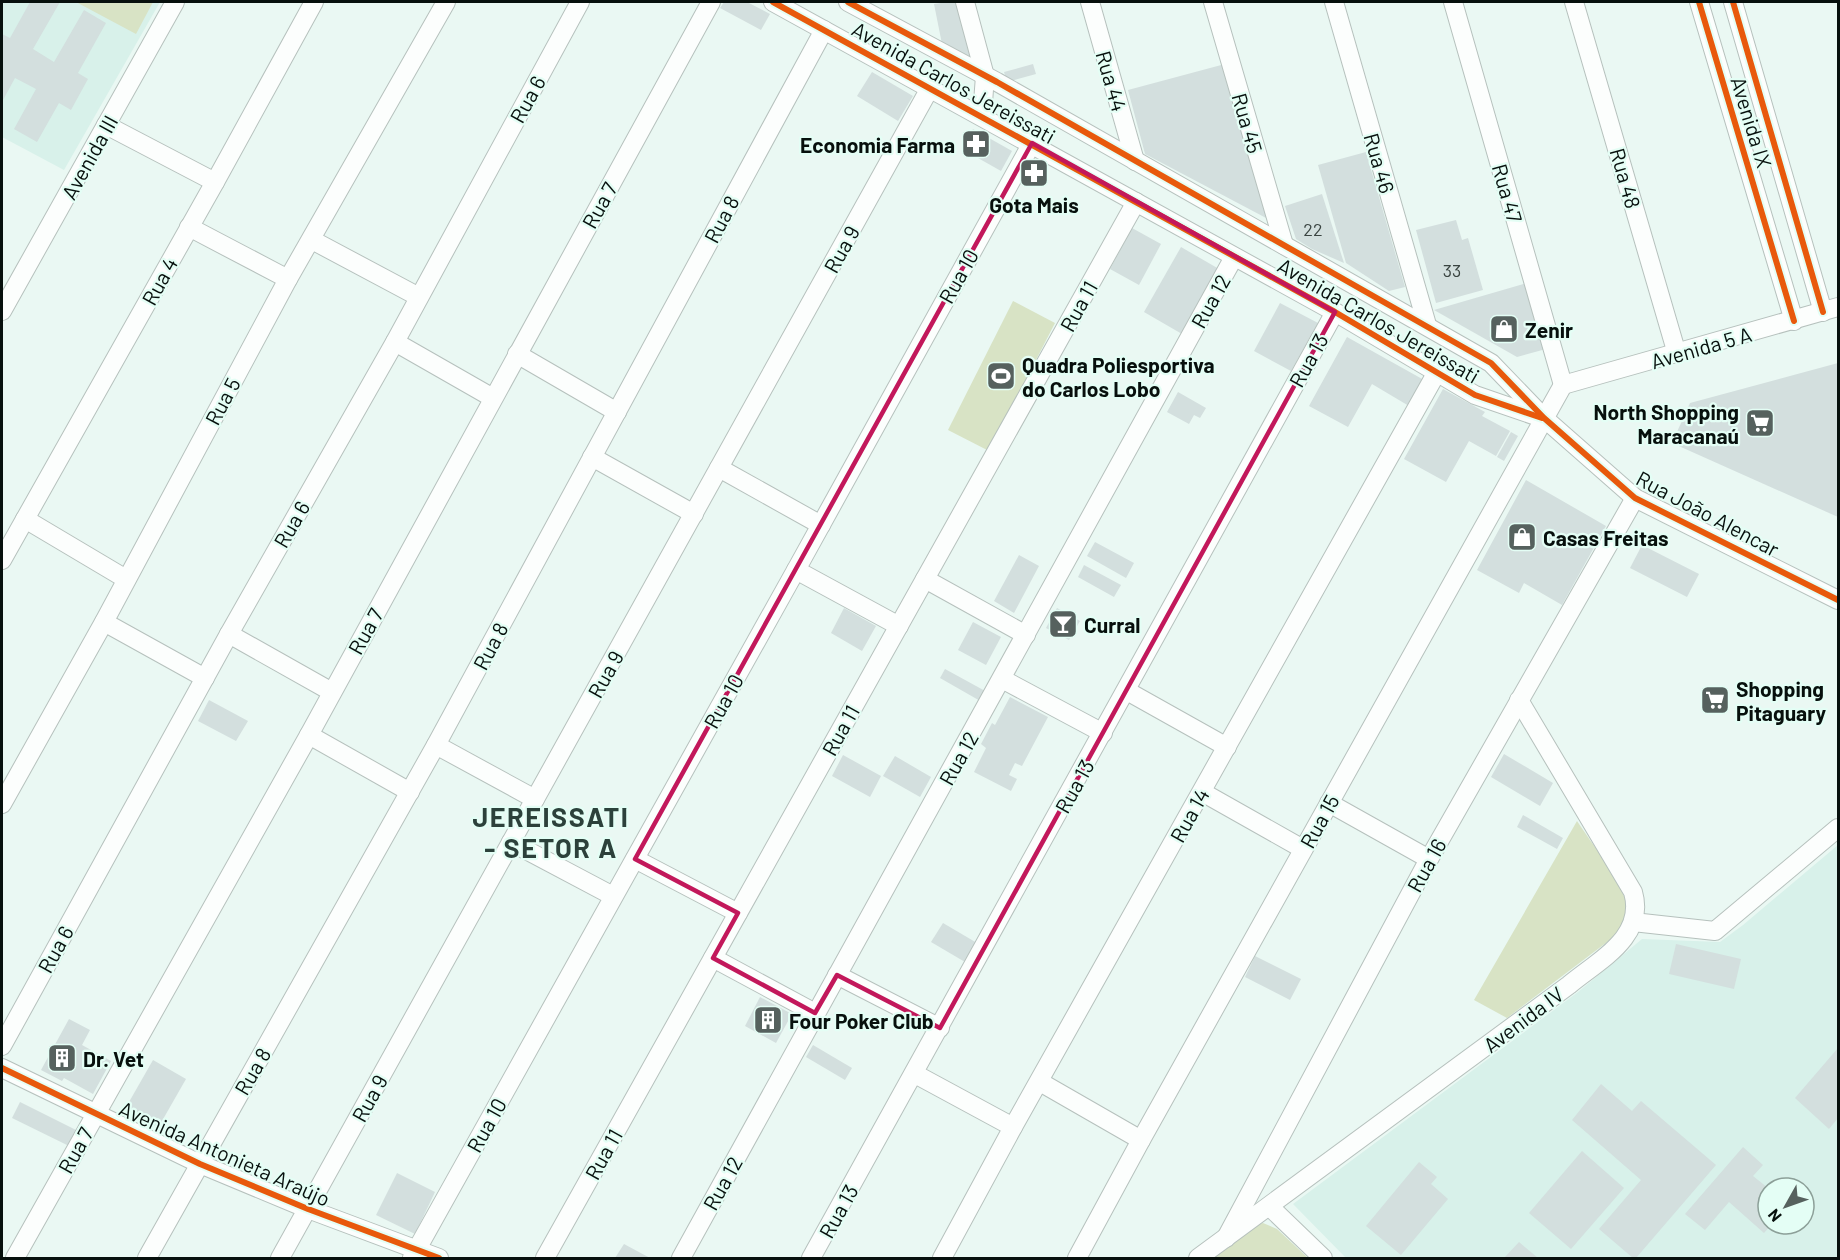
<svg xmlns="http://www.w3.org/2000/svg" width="1840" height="1260" font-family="Barlow,sans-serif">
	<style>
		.built { fill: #d8f1ea; fill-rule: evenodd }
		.green { fill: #d8e3c5 }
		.building { fill: #d3dfde }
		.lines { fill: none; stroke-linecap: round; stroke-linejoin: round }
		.minor-casing { stroke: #b6c1bd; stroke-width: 20 }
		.minor { stroke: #fcfefd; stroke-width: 18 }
		.cycleway-casing { stroke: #e4fef5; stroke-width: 10 }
		.cycleway { stroke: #e8590c; stroke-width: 6 }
		.marked { fill: none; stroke: #c2185b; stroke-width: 4.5; stroke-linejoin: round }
		.labels { text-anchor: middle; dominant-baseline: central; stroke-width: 4.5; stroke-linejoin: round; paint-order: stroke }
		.number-label { font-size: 18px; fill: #3a4441 }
		.street-label { font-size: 21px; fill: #07100d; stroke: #e4fef5 }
		.poi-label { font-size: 21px; font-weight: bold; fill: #07100d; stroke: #e4fef5; text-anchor: start }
		.district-label { font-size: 27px; font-weight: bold; letter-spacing: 1.5px; fill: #2c413b; stroke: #e4fef5 }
	</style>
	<rect width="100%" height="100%" fill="#eaf8f3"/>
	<!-- built -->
	<g class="built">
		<path d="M2,2H160L64,170L2,137Z"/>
		<path d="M1838,845V1258H1346L1293,1204L1578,992L1642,939L1720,942L1743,925ZM1768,1188H1804V1224H1768Z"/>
	</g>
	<!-- green -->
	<g class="green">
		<path d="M76,2H153L136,34Z"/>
		<path d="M1013,301L1055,323L989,451L948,430Z"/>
		<path d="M1577,821C1590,841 1625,886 1627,907C1628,917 1623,925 1619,933L1507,1018L1474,1000Z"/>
		<path d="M1263,1223L1277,1229L1308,1258H1210L1252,1227Z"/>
	</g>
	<!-- building -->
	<g class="building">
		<path d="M30,2H60L33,49L54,62L84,10L106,23L78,73L88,79L71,110L59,103L37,142L14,129L36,89L15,78L2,102V34L10,38Z"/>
		<path d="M724,2H747L770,14L761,30L720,8Z"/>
		<path d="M948,2H963L975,63L942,44L934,4Z"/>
		<path d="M1033,64L1036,74L1007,82L1004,72Z"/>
		<path d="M1225,64L1268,219L1145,154L1128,90Z"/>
		<path d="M872,72L913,96L898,121L857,96Z"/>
		<path d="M973,129L1012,151L1001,171L962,149Z"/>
		<path d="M1366,152L1405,287L1389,291L1346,263L1318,165Z"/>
		<path d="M1031,163L1044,169L1037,184L1024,177Z"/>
		<path d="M1322,194L1337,241L1344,263L1312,249L1296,239L1285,206Z"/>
		<path d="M1456,220L1462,240L1468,238L1483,290L1436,303L1416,230Z"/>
		<path d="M1132,228L1161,244L1139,285L1110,269Z"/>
		<path d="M1181,247L1219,269L1182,334L1144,312Z"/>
		<path d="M1527,283L1546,349L1517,357L1434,310Z"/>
		<path d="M1280,303L1318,323L1291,371L1254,351Z"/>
		<path d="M1347,337L1424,380L1409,406L1372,384L1348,427L1309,406Z"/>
		<path d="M1838,363V517L1672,443L1690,403Z"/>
		<path d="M1443,389L1485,412L1482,416L1510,431L1496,456L1469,441L1446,482L1404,459Z"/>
		<path d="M1178,392L1206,408L1200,418L1194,415L1189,424L1167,412Z"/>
		<path d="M1511,432L1518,436L1504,461L1497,457Z"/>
		<path d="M1526,480L1606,526L1562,605L1524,583L1519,593L1477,570Z"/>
		<path d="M1095,542L1134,563L1126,578L1087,556Z"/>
		<path d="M1642,545L1699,574L1687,597L1630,568Z"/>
		<path d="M1019,555L1039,566L1014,613L994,601Z"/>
		<path d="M1084,565L1121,585L1114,597L1078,577Z"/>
		<path d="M844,608L876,626L862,651L831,633Z"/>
		<path d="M1057,608L1080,621L1069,640L1046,628Z"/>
		<path d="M973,622L1001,637L986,665L958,650Z"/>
		<path d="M945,669L987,692L982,702L940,678Z"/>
		<path d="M1010,697L1048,717L1022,766L1015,763L1009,775L1017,779L1011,791L974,772L986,748L981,744L992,723L995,725Z"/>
		<path d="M209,700L248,721L236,741L198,721Z"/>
		<path d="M1504,754L1553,783L1540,806L1491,777Z"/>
		<path d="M843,755L881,776L870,797L832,776Z"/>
		<path d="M895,756L931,777L920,797L883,776Z"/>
		<path d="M1523,815L1563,838L1557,849L1517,827Z"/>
		<path d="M943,923L977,943L965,962L931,942Z"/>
		<path d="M1676,944L1741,959L1734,989L1669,974Z"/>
		<path d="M1255,956L1301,979L1290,1000L1245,977Z"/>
		<path d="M760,997L792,1014L776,1043L745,1026Z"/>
		<path d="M69,1019L90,1030L82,1045L111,1061L93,1094L64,1078L62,1081L41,1070Z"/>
		<path d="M813,1045L852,1068L845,1080L806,1057Z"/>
		<path d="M1838,1048V1118L1829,1129L1795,1098Z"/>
		<path d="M153,1060L186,1079L158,1128L125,1109Z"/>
		<path d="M1601,1084L1632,1111L1641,1101L1716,1165L1636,1258H1633L1599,1229L1641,1180L1572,1120Z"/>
		<path d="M20,1102L76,1130L69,1146L12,1118Z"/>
		<path d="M1743,1147L1763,1165L1753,1176L1768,1188V1224H1772L1764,1233L1729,1202L1705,1230L1685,1214Z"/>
		<path d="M1582,1151L1624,1188L1571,1249L1529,1213Z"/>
		<path d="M1419,1162L1437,1177L1431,1184L1448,1199L1401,1255L1366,1226Z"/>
		<path d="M397,1173L435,1192L415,1234L376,1215Z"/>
		<path d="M1519,1242L1538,1258H1504Z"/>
		<path d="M624,1244L650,1258H615Z"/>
	</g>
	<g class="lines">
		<!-- minor casing -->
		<g class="minor-casing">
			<g id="minor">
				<path d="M773,2L1335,312L1475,395L1542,418"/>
				<path d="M848,2L997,82L1491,363L1544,418L1635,498L1838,600"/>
				<path d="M965,2L985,76L982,116"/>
				<path d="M1090,2L1135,161"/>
				<path d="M1213,2L1284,245"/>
				<path d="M1334,2L1427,325"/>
				<path d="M1453,2L1563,385"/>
				<path d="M1574,2L1677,354"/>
				<path d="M1699,2L1794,321"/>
				<path d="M1733,2L1823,312"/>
				<path d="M106,125L215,182"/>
				<path d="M189,227L288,279"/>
				<path d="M312,240L419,297"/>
				<path d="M2,311L175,2"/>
				<path d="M395,342L493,398"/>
				<path d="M517,354L617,412"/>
				<path d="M1563,385L1838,307"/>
				<path d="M592,457L694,514"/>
				<path d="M719,468L821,525"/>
				<path d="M25,519L126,579"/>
				<path d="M2,560L215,182L314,2"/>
				<path d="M796,570L899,626"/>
				<path d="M925,579L1026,635"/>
				<path d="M104,622L205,678"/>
				<path d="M229,634L332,692"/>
				<path d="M1002,679L1103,733"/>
				<path d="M1127,691L1227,747"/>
				<path d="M309,735L410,792"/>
				<path d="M436,745L535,799"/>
				<path d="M1202,792L1303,849"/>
				<path d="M1329,803L1429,859"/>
				<path d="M2,804L104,622L288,279L446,2"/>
				<path d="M511,842L613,896"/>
				<path d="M635,859L738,913"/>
				<path d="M1633,922L1715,931L1838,828"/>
				<path d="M713,958L815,1013"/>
				<path d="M837,975L940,1028"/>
				<path d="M2,1046L229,634L395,342L580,2"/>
				<path d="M2,1068L200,1164L308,1209L439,1258"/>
				<path d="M915,1074L1013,1127"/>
				<path d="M1040,1082L1141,1140"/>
				<path d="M1270,1207L1323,1258"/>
				<path d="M1226,1238L1429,859L1635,498"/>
				<path d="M15,1258L309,735L711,2"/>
				<path d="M147,1258L436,745L824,30"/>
				<path d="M280,1258L930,88"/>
				<path d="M412,1258L796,570L1032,143"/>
				<path d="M545,1258L1136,202"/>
				<path d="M681,1258L1234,257"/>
				<path d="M811,1258L1335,312"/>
				<path d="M942,1258L1013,1127L1437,372"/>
				<path d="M1077,1258L1141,1140L1563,385"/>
				<path d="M1198,1258L1569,985C1599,960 1646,937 1633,892L1519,700"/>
			</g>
		</g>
		<!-- minor -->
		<use href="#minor" class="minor"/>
		<!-- cycleway casing -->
		<g class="cycleway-casing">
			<g id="cycleway">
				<path d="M773,2L1335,312L1475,395L1542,418"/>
				<path d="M848,2L997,82L1491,363L1544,418L1635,498L1838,600"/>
				<path d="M1699,2L1794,321"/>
				<path d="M1733,2L1823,312"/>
				<path d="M2,1068L200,1164L308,1209L439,1258"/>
			</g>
		</g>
		<!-- cycleway -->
		<use href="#cycleway" class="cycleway"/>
	</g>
	<!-- marked area -->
	<path class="marked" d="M1032,143L1335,312L940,1028L837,975L815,1013L713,958L738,913L635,859Z"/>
	<!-- icons -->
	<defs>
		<g id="pharmacy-square" transform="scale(1.5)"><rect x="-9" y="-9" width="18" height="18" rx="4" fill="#56615e" stroke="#e4fef5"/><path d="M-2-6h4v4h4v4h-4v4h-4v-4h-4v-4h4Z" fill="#fff"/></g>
		<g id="shop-square" transform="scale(1.5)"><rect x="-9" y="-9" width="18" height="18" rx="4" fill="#56615e" stroke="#e4fef5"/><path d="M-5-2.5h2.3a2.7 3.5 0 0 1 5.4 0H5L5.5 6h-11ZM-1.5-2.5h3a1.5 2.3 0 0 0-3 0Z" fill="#fff"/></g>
		<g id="stadium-square" transform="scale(1.5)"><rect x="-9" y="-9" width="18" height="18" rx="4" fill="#56615e" stroke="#e4fef5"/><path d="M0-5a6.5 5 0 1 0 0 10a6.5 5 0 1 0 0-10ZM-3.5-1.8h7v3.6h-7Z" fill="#fff"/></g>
		<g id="supermarket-square" transform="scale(1.5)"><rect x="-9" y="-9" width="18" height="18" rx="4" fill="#56615e" stroke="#e4fef5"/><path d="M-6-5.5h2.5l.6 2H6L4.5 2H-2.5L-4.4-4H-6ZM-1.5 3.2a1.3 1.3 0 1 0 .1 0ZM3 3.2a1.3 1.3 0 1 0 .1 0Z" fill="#fff"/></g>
		<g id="bar-square" transform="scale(1.5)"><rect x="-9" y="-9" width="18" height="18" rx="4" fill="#56615e" stroke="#e4fef5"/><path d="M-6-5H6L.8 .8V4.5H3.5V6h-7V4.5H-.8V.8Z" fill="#fff"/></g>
		<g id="building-square" transform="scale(1.5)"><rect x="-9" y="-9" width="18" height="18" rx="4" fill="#56615e" stroke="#e4fef5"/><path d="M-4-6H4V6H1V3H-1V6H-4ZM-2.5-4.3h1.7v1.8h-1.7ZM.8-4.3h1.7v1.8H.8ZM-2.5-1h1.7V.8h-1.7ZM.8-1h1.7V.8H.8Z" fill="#fff"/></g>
	</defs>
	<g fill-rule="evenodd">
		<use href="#pharmacy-square" x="976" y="144"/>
		<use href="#pharmacy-square" x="1034" y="173"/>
		<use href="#shop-square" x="1504" y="329"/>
		<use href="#stadium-square" x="1001" y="376"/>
		<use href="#supermarket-square" x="1760" y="423"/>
		<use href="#shop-square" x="1522" y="537"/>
		<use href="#bar-square" x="1063" y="624"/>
		<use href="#supermarket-square" x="1715" y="700"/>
		<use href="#building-square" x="768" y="1020"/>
		<use href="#building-square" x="62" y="1058"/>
	</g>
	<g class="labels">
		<!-- number labels -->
		<g class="number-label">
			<text x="1313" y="229">22</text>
			<text x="1452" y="270">33</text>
		</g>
		<!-- street labels -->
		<g class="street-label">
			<text transform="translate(1112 81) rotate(74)">Rua 44</text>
			<text transform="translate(954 82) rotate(29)">Avenida Carlos Jereissati</text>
			<text transform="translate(527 99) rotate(-61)">Rua 6</text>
			<text transform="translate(1752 122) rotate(73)">Avenida IX</text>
			<text transform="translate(1248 123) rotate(74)">Rua 45</text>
			<text transform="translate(89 157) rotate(-61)">Avenida III</text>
			<text transform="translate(1380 163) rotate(74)">Rua 46</text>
			<text transform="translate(1626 178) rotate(74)">Rua 48</text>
			<text transform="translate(1508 193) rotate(74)">Rua 47</text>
			<text transform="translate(599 205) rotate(-61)">Rua 7</text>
			<text transform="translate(721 219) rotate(-62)">Rua 8</text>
			<text transform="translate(841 249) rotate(-61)">Rua 9</text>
			<text transform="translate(958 276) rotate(-61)">Rua 10</text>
			<text transform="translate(159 281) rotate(-61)">Rua 4</text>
			<text transform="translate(1210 301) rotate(-61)">Rua 12</text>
			<text transform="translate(1078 306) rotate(-61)">Rua 11</text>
			<text transform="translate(1379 320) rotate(30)">Avenida Carlos Jereissati</text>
			<text transform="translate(1701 347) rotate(-16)">Avenida 5 A</text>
			<text transform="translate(1308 360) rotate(-61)">Rua 13</text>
			<text transform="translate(222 401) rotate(-62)">Rua 5</text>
			<text transform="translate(1708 513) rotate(28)">Rua João Alencar</text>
			<text transform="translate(291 524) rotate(-60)">Rua 6</text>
			<text transform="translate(365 631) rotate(-61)">Rua 7</text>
			<text transform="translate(490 646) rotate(-62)">Rua 8</text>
			<text transform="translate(605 674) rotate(-61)">Rua 9</text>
			<text transform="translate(723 701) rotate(-61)">Rua 10</text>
			<text transform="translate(840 730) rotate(-61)">Rua 11</text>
			<text transform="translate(958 758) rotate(-61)">Rua 12</text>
			<text transform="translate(1074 786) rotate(-61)">Rua 13</text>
			<text transform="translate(1189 815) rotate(-61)">Rua 14</text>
			<text transform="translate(1319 821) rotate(-61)">Rua 15</text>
			<text transform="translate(1426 865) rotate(-61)">Rua 16</text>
			<text transform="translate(55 949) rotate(-61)">Rua 6</text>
			<text transform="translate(1523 1019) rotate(-37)">Avenida IV</text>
			<text transform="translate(252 1071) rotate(-60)">Rua 8</text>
			<text transform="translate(369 1098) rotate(-61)">Rua 9</text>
			<text transform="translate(486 1125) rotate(-61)">Rua 10</text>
			<text transform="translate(75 1150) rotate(-61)">Rua 7</text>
			<text transform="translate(225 1153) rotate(24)">Avenida Antonieta Araújo</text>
			<text transform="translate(603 1154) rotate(-61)">Rua 11</text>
			<text transform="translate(722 1183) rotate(-61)">Rua 12</text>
			<text transform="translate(838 1211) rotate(-61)">Rua 13</text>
		</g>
		<!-- poi labels -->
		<g class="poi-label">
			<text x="955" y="144" text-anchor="end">Economia Farma</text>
			<text x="1034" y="204" text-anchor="middle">Gota Mais</text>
			<text x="1525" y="329">Zenir</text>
			<text x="1022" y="364">Quadra Poliesportiva<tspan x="1022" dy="24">do Carlos Lobo</tspan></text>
			<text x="1739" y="411" text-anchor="end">North Shopping<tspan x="1739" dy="24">Maracanaú</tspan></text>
			<text x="1543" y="537">Casas Freitas</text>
			<text x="1084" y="624">Curral</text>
			<text x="1736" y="688">Shopping<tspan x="1736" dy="24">Pitaguary</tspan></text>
			<text x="789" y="1020">Four Poker Club</text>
			<text x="83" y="1058">Dr. Vet</text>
		</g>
		<!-- district labels -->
		<g class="district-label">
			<text x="551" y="816">JEREISSATI<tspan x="551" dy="31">- SETOR A</tspan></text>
		</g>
	</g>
	<!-- border -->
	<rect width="1840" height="1260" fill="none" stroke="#07100d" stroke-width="6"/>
	<!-- north arrow -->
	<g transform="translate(1786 1206) rotate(230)"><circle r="28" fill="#e4fef5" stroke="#8c9f98" stroke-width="1.5"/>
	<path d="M0-4.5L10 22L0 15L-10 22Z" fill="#56615e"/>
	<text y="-9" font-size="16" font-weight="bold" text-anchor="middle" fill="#07100d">N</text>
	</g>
</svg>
